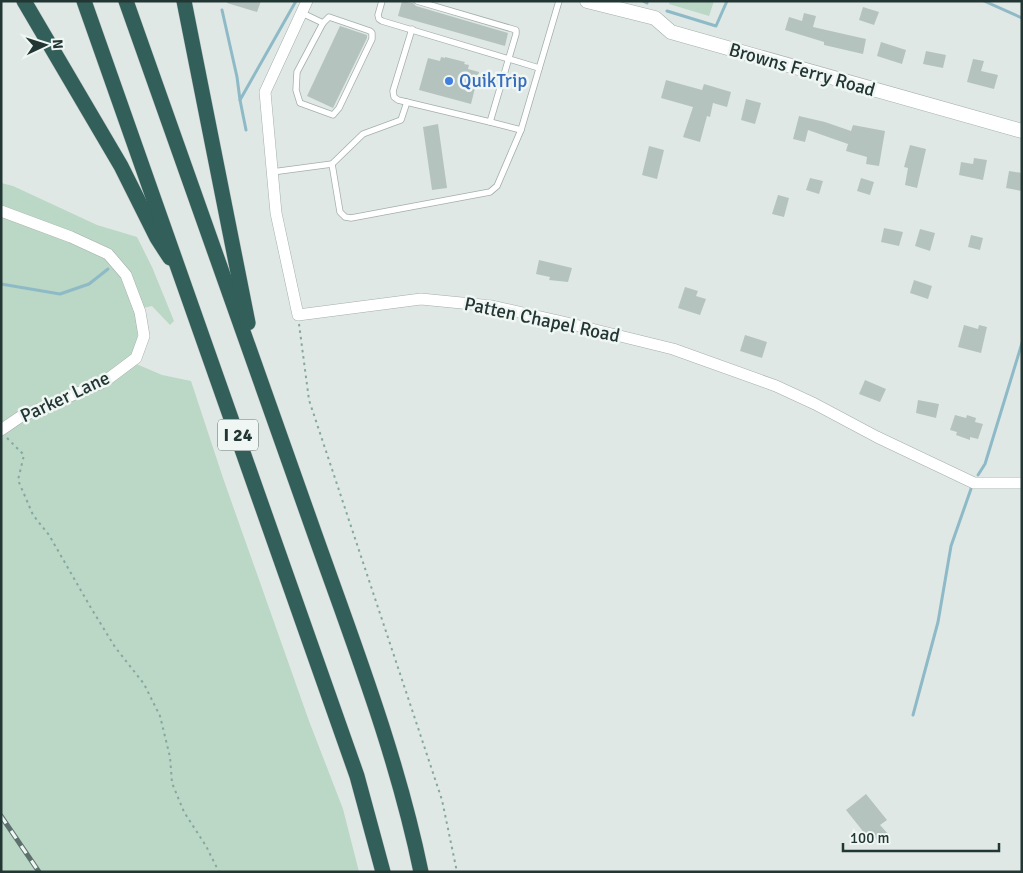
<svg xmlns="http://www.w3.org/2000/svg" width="1023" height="873" font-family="Signika,sans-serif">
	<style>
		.green { fill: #bbd7c5 }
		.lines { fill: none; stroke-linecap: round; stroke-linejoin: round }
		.stream { stroke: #8ebac7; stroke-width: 3 }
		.building { fill: #b5c3be }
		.service-casing { stroke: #a3afac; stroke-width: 7 }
		.minor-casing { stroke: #a3afac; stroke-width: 12 }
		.tertiary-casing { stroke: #a3afac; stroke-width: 15 }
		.motorway-casing { stroke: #bdc3c2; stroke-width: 16 }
		.path { stroke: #84a8a0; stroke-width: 2; stroke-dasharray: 2.5 4; stroke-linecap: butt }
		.service { stroke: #fff; stroke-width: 5.5 }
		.minor { stroke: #fff; stroke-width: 11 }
		.tertiary { stroke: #fff; stroke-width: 14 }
		.motorway { stroke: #325f59; stroke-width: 15 }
		.rail-casing { stroke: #5d726e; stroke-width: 5 }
		.rail { stroke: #eff6f3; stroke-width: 3; stroke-dasharray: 9; stroke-linecap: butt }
		.shop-dot { fill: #3f7fe0; stroke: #eff6f3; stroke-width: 2 }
		.labels { text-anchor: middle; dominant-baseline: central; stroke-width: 5; stroke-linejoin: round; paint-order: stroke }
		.shield { fill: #eff6f3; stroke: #60706d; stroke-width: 1 }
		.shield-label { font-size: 18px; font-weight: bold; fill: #223633 }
		.street-label { font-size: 19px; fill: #223633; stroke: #eff6f3 }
		.shop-label { font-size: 19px; fill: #366cbe; stroke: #eff6f3; text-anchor: start }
	</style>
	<rect width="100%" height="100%" fill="#dfe8e5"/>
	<!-- green -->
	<g class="green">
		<path d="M670,1H714L709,16L669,4Z"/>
		<path d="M1,183L13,186L97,225L137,237L152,267L174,321L170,325L152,306L134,310L138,331L134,363L162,375L191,381L223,478L309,721L343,809L359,872H1Z"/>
	</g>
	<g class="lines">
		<!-- stream -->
		<g class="stream">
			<path d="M643,1L647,3"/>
			<path d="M984,1L1022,18"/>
			<path d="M222,10L237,77L240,100"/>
			<path d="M667,11L716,26L727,1"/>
			<path d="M246,130L240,100L296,1"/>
			<path d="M1,284L60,294L89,284L108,269"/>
			<path d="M978,475L985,464L1022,343"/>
			<path d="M913,715L938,622L951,546L972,486"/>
		</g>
	</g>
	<!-- building -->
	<g class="building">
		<path d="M228,1H261L257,12L227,3Z"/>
		<path d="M402,1L413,3L416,6L508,33L505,46L398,16Z"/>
		<path d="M863,7L879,12L874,25L859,20Z"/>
		<path d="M804,13L816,16L813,27L866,39L863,54L824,45V42L785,30L789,17L802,21Z"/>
		<path d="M340,26L367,35V38L333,108L307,96Z"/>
		<path d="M881,42L906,50L902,64L877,56Z"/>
		<path d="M926,51L946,55L943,68L923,64Z"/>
		<path d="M441,57L445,58V57L465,62L464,64L469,65L468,69L479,72L471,104L419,90L428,58L440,61Z"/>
		<path d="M973,59L984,61L981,71L998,75L994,89L967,82Z"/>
		<path d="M666,80L702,90L704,84L731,92L727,107L713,103L710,117L707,116L700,142L683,137L693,107L661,98Z"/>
		<path d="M746,99L761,103L755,124L741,120Z"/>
		<path d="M799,116L825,122L851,131L853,125L885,131L879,166L866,164L867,157L846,151L848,144L808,130L805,142L793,139Z"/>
		<path d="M438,124L447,188L432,190L423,127Z"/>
		<path d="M910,145L926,149L917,188L905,185L908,168L904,167Z"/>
		<path d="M649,146L664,150L657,179L642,175Z"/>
		<path d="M974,158L987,160L983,180L959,175L961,162L973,164Z"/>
		<path d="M1009,171L1022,173V191L1006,188Z"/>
		<path d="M810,178L823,181L819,194L806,190Z"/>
		<path d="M861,178L874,182L870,195L857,191Z"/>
		<path d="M778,195L789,198L784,217L772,214Z"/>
		<path d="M884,228L903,232L899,246L881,242Z"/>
		<path d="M920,229L935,233L930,251L915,246Z"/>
		<path d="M971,235L983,238L980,250L968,247Z"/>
		<path d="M539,260L572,268L568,282L549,280L550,277L536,274Z"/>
		<path d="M914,280L932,286L928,299L910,293Z"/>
		<path d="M685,287L698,291L696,296L706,299L700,315L678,308Z"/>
		<path d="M964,325L978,329L979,325L987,327L981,353L958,347Z"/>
		<path d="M745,335L767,342L762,358L740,351Z"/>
		<path d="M865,380L886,389L880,402L859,394Z"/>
		<path d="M918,400L939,404L936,418L916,413Z"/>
		<path d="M955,415L966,418L967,415L976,418L975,422L983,424L978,439L970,437V440L956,435L957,432L950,430Z"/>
		<path d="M866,794L887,820L880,825L890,836L880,844L871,832L866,835L846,810Z"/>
	</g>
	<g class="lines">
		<!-- service casing -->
		<g class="service-casing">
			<g id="service">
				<path d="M382,1L378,15L379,19L382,21L539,68"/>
				<path d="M417,1L516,30V34L490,122L521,130L559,1"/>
				<path d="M302,13L323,23"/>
				<path d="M329,17L370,31L372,33V39L339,108L333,115L300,103L296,90L297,72L323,23Z"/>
				<path d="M412,29L393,91L394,97L398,100L490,122"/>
				<path d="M332,164L340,212L345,217L351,218L490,192L497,186L521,130"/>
				<path d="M272,172L332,164L363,134L401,120L407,102"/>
			</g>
		</g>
		<!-- minor casing -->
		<g class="minor-casing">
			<g id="minor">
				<path d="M307,1L265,92L276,213L298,315L421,299L492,306L563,322L673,349L776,386L815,404L877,437L974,483H1022"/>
				<path d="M1,211L71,237L108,254L126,275L140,312L144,336L136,358L104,382L20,417L1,430"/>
			</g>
		</g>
		<!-- tertiary casing -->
		<g class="tertiary-casing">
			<path id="tertiary" d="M587,1L655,18L671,32L1022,131"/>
		</g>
		<!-- motorway casing -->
		<g class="motorway-casing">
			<g id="motorway">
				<path d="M24,1L121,166L157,238L170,258"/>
				<path d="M84,1L357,776L383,872"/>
				<path d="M126,1C187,172 247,344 308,515C349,632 396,750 421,872"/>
				<path d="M184,1L248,323"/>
			</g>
		</g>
		<!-- path -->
		<g class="path">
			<path d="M299,324L309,400L442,800L457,872"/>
			<path d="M7,438L24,455L18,480L33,515L49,535L91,608L115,647L144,684L160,716L170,757L172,783L184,812L206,846L219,872"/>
		</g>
		<!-- service -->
		<use href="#service" class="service"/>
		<!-- minor -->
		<use href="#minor" class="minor"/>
		<!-- tertiary -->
		<use href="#tertiary" class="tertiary"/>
		<!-- motorway -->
		<use href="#motorway" class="motorway"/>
		<!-- rail casing -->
		<g class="rail-casing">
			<path id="rail" d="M1,816L39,872"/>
		</g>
		<!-- rail -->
		<use href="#rail" class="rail"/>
	</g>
	<!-- markers -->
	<circle class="shop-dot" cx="449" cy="81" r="5"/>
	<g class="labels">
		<!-- shield labels -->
		<rect class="shield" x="218" y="419.5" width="40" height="31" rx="4"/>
		<g class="shield-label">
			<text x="238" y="435">I 24</text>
		</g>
		<!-- street labels -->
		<g class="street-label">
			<text transform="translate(802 70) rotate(16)">Browns Ferry Road</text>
			<text transform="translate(542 320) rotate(12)">Patten Chapel Road</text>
			<text transform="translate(65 397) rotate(-25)">Parker Lane</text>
		</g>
		<!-- shop labels -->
		<g class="shop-label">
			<text x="459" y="81">QuikTrip</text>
		</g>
	</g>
	<!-- border -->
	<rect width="1023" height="873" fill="none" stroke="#223633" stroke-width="5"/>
	<!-- north arrow -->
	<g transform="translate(45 45) rotate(86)" stroke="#eff6f3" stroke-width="4" paint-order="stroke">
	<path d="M0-4L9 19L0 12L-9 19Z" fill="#223633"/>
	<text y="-8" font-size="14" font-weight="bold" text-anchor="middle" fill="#223633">N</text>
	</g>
	<!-- scale -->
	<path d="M843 843v8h156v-8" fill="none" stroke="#223633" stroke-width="2.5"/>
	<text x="850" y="843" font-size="15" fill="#223633" stroke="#eff6f3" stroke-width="4" paint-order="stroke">100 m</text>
</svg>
